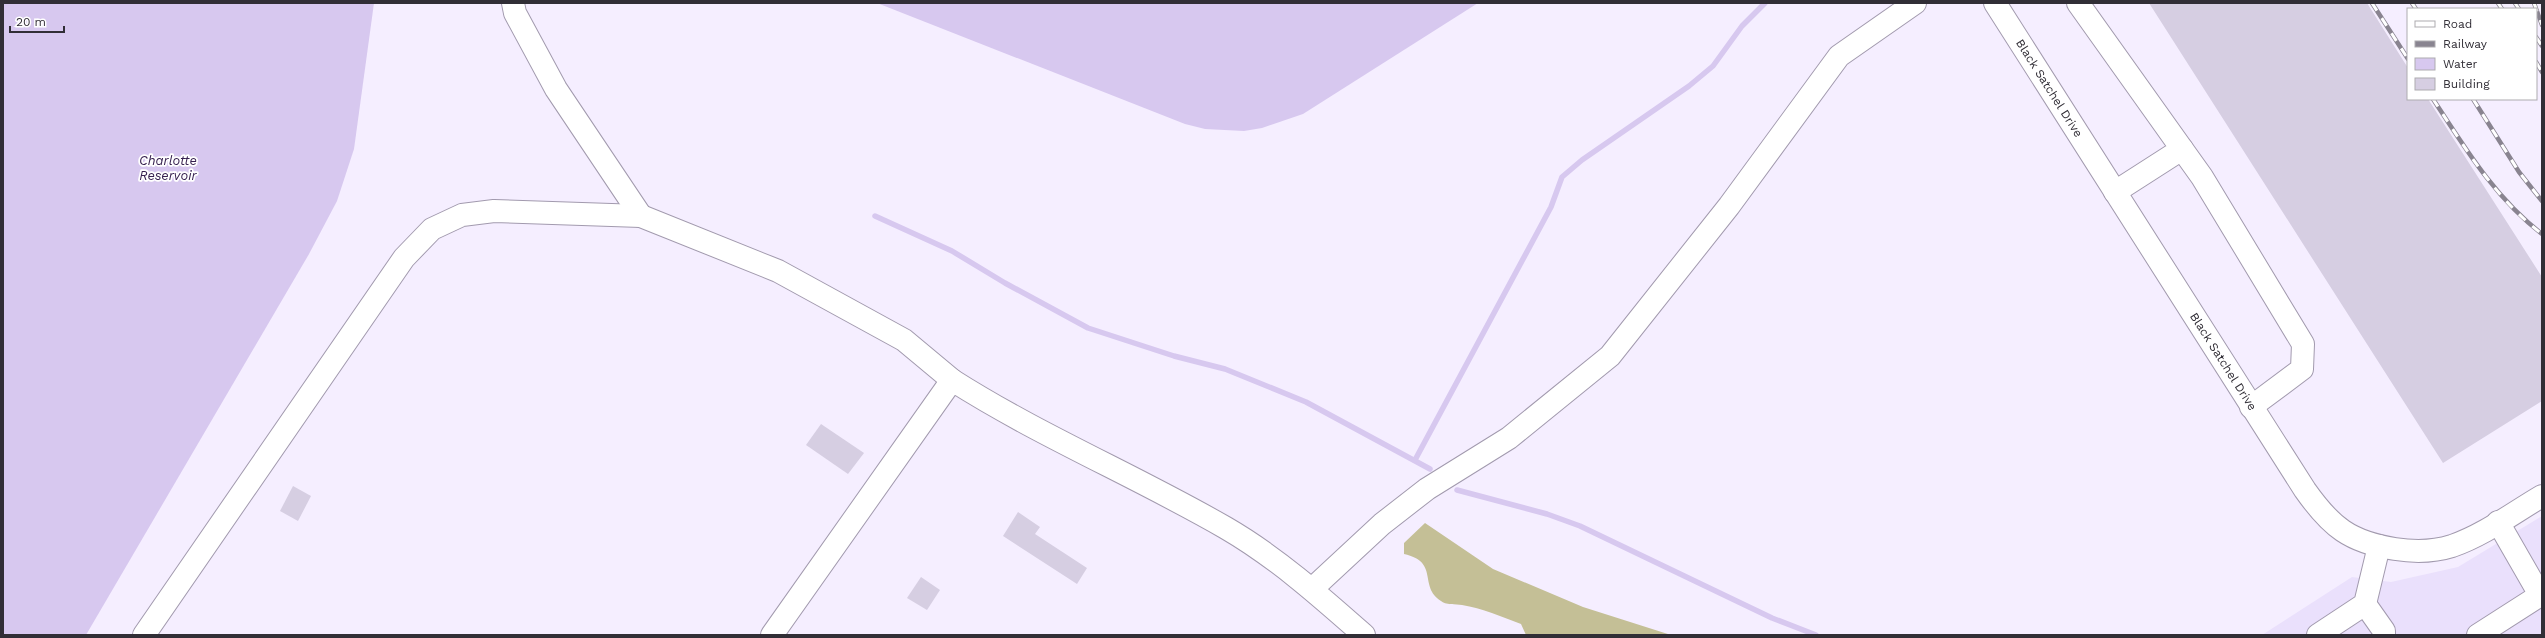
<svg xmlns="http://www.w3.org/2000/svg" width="2545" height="638" font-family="'Work Sans',sans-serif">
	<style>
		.built { fill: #eae0fc }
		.forest { fill: #c4bf96 }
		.water { fill: #d7c8ef }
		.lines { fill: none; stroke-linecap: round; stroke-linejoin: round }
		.stream { stroke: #d7c8ef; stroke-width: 5.5 }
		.building { fill: #d6cee2 }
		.minor-casing { stroke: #a29aae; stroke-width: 24 }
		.minor { stroke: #fff; stroke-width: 22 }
		.rail-casing { stroke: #898490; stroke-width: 4.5 }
		.rail { stroke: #fff; stroke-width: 3; stroke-dasharray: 9; stroke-linecap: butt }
		.labels { text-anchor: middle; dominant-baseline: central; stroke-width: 3.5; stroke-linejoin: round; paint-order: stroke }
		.street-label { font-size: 12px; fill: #312e36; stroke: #fff }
		.water-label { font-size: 13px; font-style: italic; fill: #36204f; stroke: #fff }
	</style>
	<rect width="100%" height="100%" fill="#f5eeff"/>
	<!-- built -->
	<path class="built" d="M2542,516V635H2262L2352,577L2391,582L2458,567Z"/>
	<!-- forest -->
	<path class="forest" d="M1425,523L1493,569L1583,607L1671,635H1526L1521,624C1502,617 1482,608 1462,605C1456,604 1445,605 1441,601C1418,586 1440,562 1404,554V543Z"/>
	<!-- water -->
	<g class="water">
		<path d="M3,3H374L354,149L337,201L309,254L86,635H3Z"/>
		<path d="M877,3H1478L1303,114L1262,128L1244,131L1205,129L1185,124Z"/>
	</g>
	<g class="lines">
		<!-- stream -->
		<g class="stream">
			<path d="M875,216L952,251L1005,283L1088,328L1174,356L1225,369L1306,402L1430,469"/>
			<path d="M1415,460L1551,207L1562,177L1582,160L1689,86L1713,66L1742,26L1765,3"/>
			<path d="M1457,490L1547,514L1580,526L1772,618L1816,635"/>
		</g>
	</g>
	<!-- building -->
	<g class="building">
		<path d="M2149,3H2367L2408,68V99H2428L2542,277V401L2443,463Z"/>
		<path d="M821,424L864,453L848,474L806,445Z"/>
		<path d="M293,486L311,496L298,521L280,511Z"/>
		<path d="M1018,512L1040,527L1035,534L1087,568L1077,584L1003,536Z"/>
		<path d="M921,577L940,590L927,610L907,598Z"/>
	</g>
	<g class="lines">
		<!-- minor casing -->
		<g class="minor-casing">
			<g id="minor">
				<path d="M513,3L515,13L556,89L641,216"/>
				<path id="s1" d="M1995,3L2305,490C2331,527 2350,542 2395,549C2414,552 2433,552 2452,546C2484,535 2513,513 2542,496"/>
				<path d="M2078,3L2182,149L2115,192"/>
				<path d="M2182,149L2202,177L2303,344L2302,369L2251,407"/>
				<path d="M2498,522L2540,595"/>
				<path d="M1312,589L1382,524L1427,489L1509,438L1610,356L1729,206L1839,56L1915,3"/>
				<path d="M2365,604L2384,631V635"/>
				<path d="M144,635L404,258L432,229L462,215L494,211L641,216L778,271L904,340L952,380"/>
				<path d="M772,635L952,380C1040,436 1136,476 1226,528C1276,557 1321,597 1364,635"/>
				<path d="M2318,635L2365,604L2379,546"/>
				<path d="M2478,635L2542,594"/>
			</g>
		</g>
		<!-- minor -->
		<use href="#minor" class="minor"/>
		<!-- rail casing -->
		<g class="rail-casing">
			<g id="rail">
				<path d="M2372,3L2408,59"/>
				<path d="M2412,3L2416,9"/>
				<path d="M2498,3L2502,9"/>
				<path d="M2515,3L2519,9"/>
				<path d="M2534,3L2542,25"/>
				<path d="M2536,37L2542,46"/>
				<path d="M2536,62L2542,72"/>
				<path d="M2433,99C2465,148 2495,198 2542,234"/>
				<path d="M2473,99L2519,172L2542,201"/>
			</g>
		</g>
		<!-- rail -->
		<use href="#rail" class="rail"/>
	</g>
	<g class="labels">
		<!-- street labels -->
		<g class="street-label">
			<text stroke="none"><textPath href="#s1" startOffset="101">Black Satchel Drive</textPath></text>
			<text stroke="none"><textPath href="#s1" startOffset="425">Black Satchel Drive</textPath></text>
		</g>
		<!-- water labels -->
		<g class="water-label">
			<text x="168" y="160">Charlotte<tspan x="168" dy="15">Reservoir</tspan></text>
		</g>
	</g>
	<!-- border -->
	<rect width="2545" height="638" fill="none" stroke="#312e36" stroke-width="8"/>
	<!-- legend -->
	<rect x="2407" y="8" width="130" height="92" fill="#ffffff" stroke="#adabaf"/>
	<rect x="2415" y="21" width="20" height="6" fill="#ffffff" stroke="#adabaf"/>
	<text x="2443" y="28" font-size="12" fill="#312e36">Road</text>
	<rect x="2415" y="41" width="20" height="6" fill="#898490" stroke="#adabaf"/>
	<text x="2443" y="48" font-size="12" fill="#312e36">Railway</text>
	<rect x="2415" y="58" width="20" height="12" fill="#d7c8ef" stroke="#adabaf"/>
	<text x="2443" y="68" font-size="12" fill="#312e36">Water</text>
	<rect x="2415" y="78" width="20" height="12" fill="#d6cee2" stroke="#adabaf"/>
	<text x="2443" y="88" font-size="12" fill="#312e36">Building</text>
	<!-- scale -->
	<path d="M10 26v6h54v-6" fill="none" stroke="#312e36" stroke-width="2"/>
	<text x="16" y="26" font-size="12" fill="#312e36" stroke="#ffffff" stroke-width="3" paint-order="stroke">20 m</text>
</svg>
